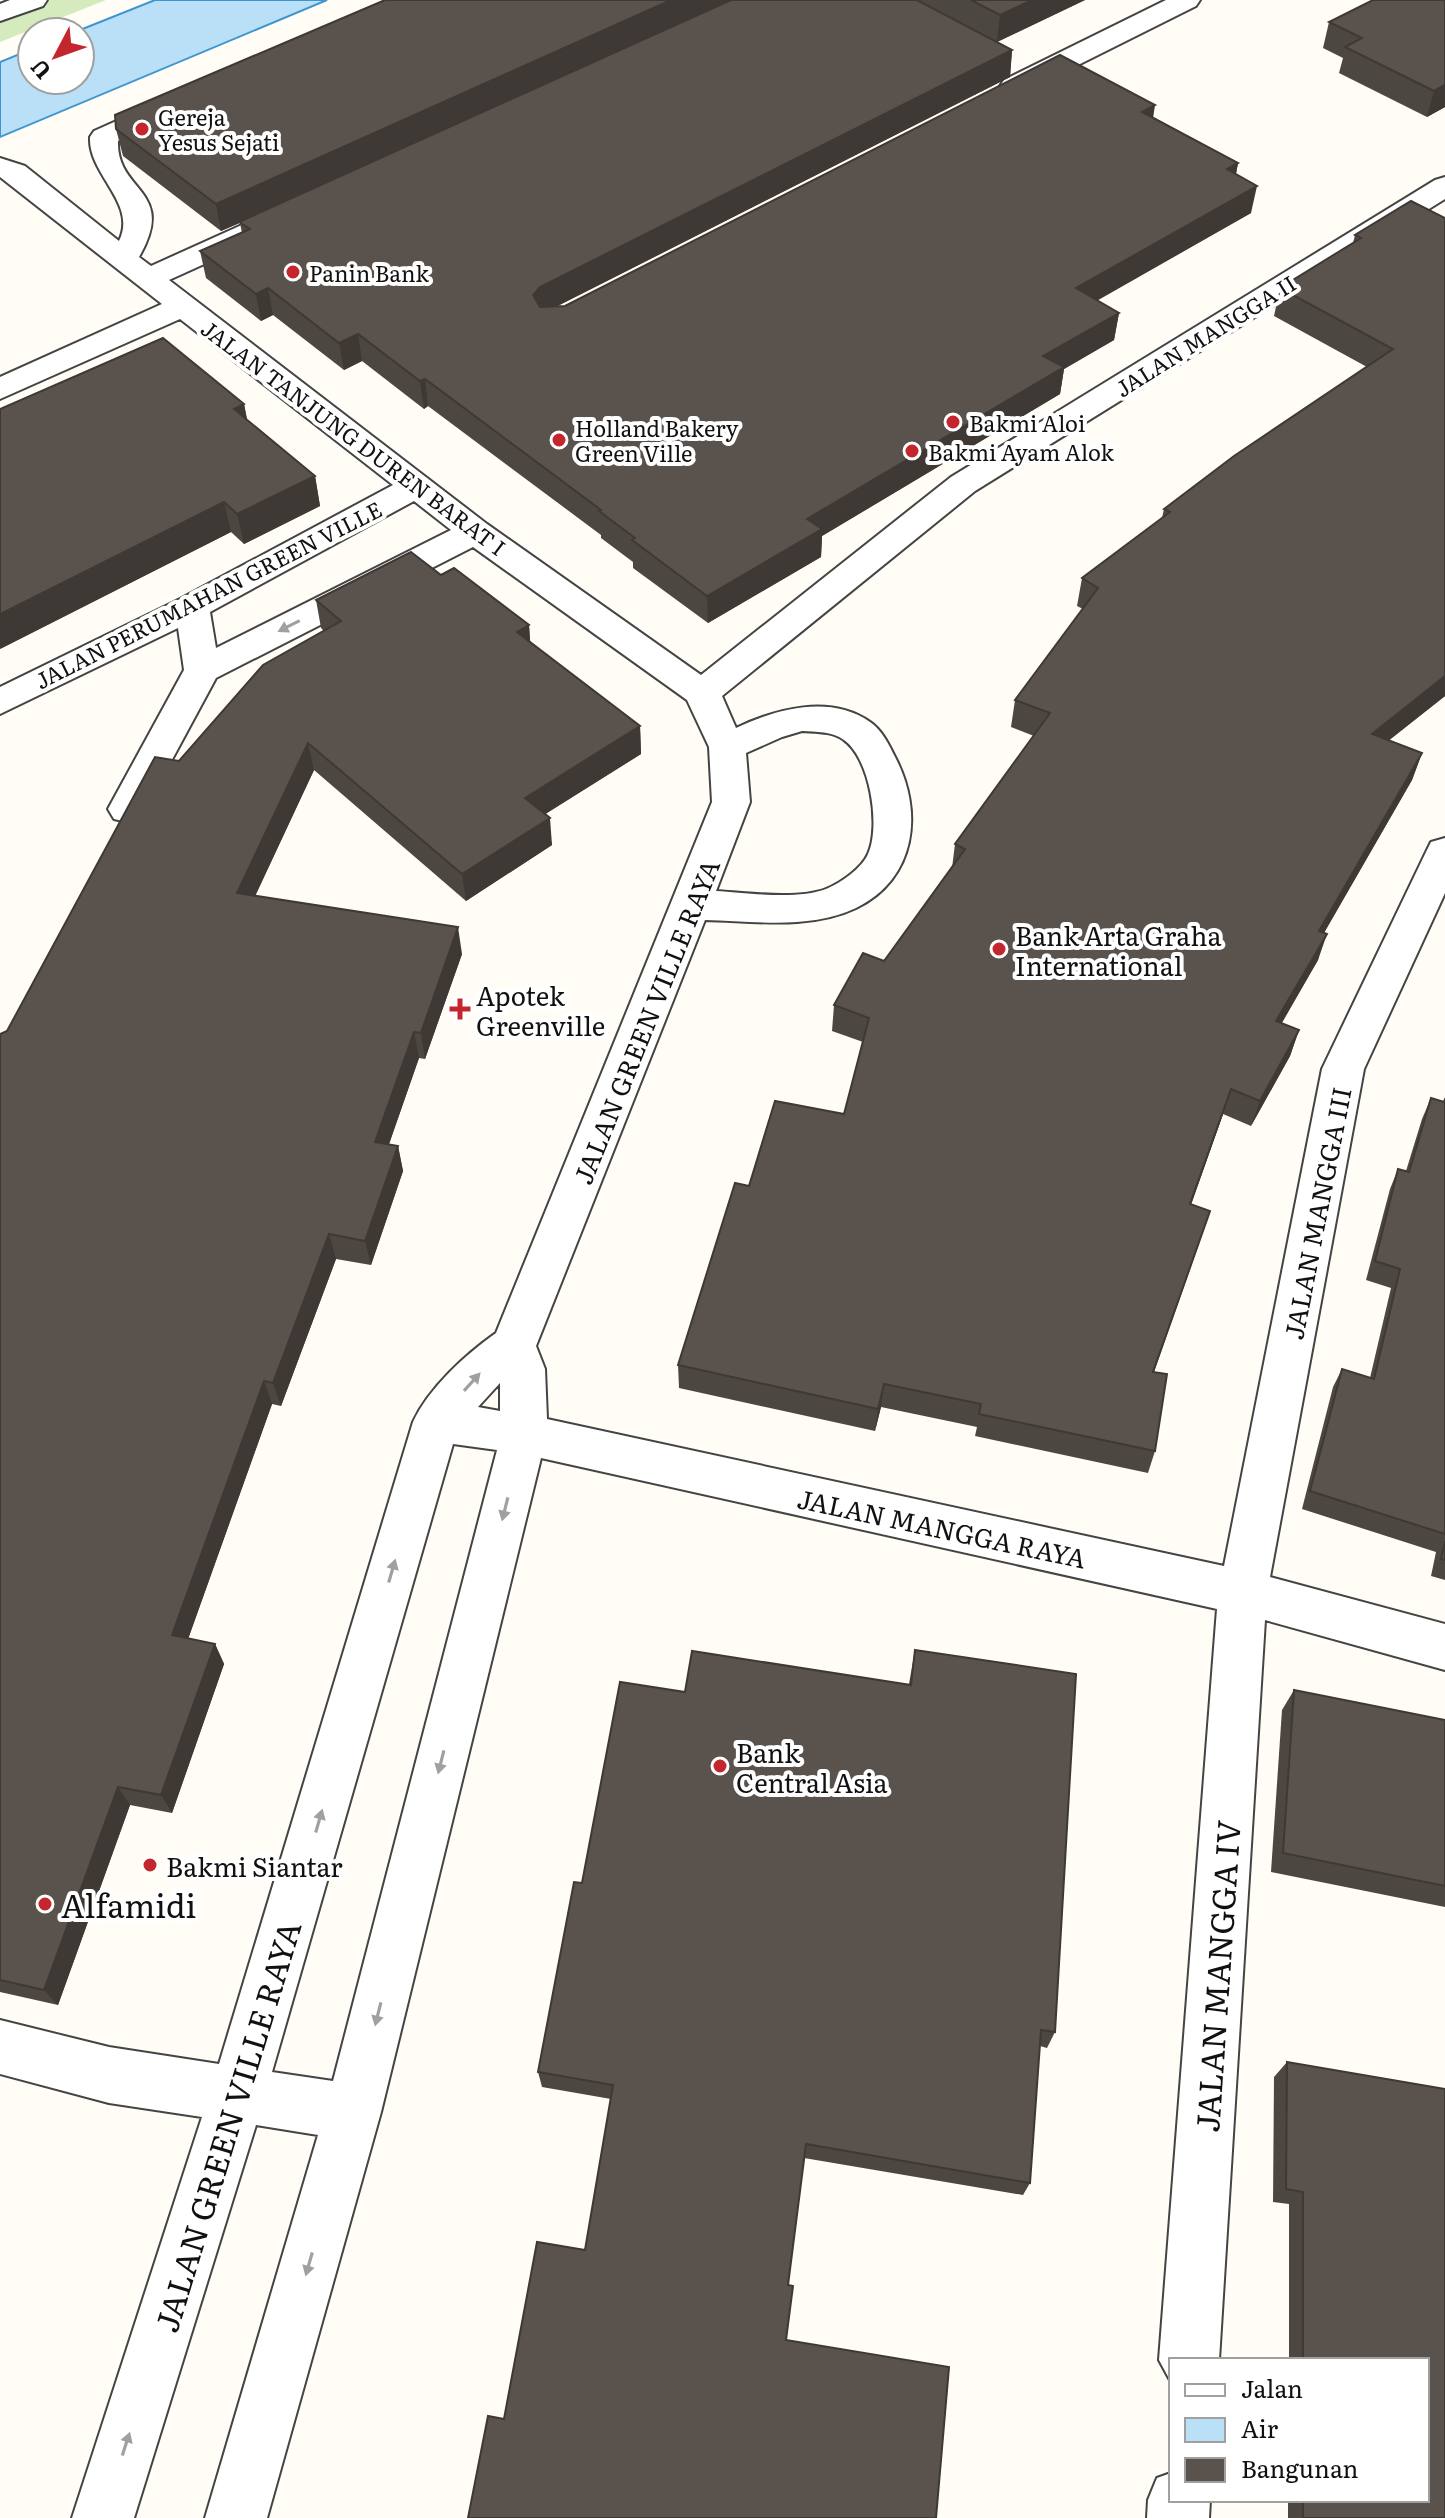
<svg xmlns="http://www.w3.org/2000/svg" width="1445" height="2518" font-family="Literata,serif">
	<style>
		.green { fill: #d5ebbd }
		.water { fill: #b9e0f7; stroke: #3f96cf; stroke-width: 2 }
		.lines { fill: none; stroke-linecap: round; stroke-linejoin: round }
		.minor-casing { stroke: #444; stroke-width: 4 }
		.minor { fill: #fff; fill-rule: evenodd }
		.wall { fill: #4d4742 }
		.shaded-wall { fill: #3f3936 }
		.building { fill: #5a524d; stroke: #3f3936; stroke-width: 2 }
		.oneway { fill: #a0a0a0 }
		.poi-dot { fill: #c4262e; stroke: #fff; stroke-width: 3 }
		.labels { text-anchor: middle; dominant-baseline: central; stroke-width: 8; stroke-linejoin: round; paint-order: stroke }
		.far-poi-label { font-size: 22px; fill: #111; stroke: #fff; text-anchor: start }
		.far-street-label { font-size: 22px; fill: #111; stroke: #fff }
		.poi-label { font-size: 26px; fill: #111; stroke: #fff; text-anchor: start }
		.street-label { font-size: 26px; fill: #111; stroke: #fff }
		.near-poi-label { font-size: 32px; fill: #111; stroke: #fff; text-anchor: start }
		.near-street-label { font-size: 32px; fill: #111; stroke: #fff }
	</style>
	<rect width="100%" height="100%" fill="#fffdf5"/>
	<!-- green -->
	<path class="green" d="M51,0H106L0,42V20Z"/>
	<!-- water -->
	<path class="water" d="M155,0H327L0,137V62L32,49V80H80V32H75Z"/>
	<g class="lines">
		<!-- minor casing -->
		<g class="minor-casing">
			<g id="minor">
				<path d="M10,0H47L43,6L0,21V4Z"/>
				<path d="M1166,0H1200L1196,6L1024,92L1014,94L1004,92L1000,86L1004,80Z"/>
				<path d="M170,97L180,99L184,105L180,111L118,141C116,193 178,189 139,257L151,266L244,224L255,221L266,224L270,230L266,236L169,280L487,524L701,675L951,477L1435,180L1445,177V199L975,491L722,696L736,728C776,709 830,694 870,722C882,730 889,745 895,757C924,812 916,879 856,908C810,930 754,921 705,920L536,1346L545,1369L547,1419L1224,1566L1322,1069L1426,852L1431,842L1445,838V893L1364,1069L1270,1577L1445,1624V1670L1265,1620L1219,2360H1171V2382L1159,2360L1217,1609L541,1458L381,2112L267,2518H205L318,2135L256,2125L134,2518H72L202,2117L109,2103L0,2074V2020L109,2047L219,2064L413,1422C429,1388 465,1355 496,1333L712,802L709,747L687,700L473,547L216,678L140,819L127,822L114,819L108,809L184,670L178,628L0,714V687L180,599L393,485L180,319L0,399V377L162,304L0,177V158L25,166L119,241C138,203 88,175 90,137L94,131ZM414,501L451,530L216,648L210,612ZM802,731C816,732 832,731 844,740C870,758 881,826 868,854C862,868 841,883 826,889C798,900 747,893 716,891L750,802L746,753L782,737ZM500,1383V1411L478,1407ZM453,1444L497,1450L333,2081L272,2072Z"/>
				<path d="M1171,2473V2500H1210L1209,2518H1147L1148,2500L1157,2478Z"/>
			</g>
		</g>
		<!-- minor -->
		<use href="#minor" class="minor"/>
	</g>
	<!-- wall -->
	<g class="wall">
		<path d="M918,0H1085L997,42Z"/>
		<path d="M1373,0L1445,107L1427,117L1339,73L1343,58L1323,48L1329,22Z"/>
		<path d="M1012,50L1010,77L557,306H565L1153,117L1238,163L1236,174L1251,213L1097,300L1119,313L1114,340L1064,369L1060,394L822,536L821,557L708,623L633,568V562L601,538V535L428,406L424,409L362,361L344,370L273,315L261,321L206,278L200,251L242,233L240,223L221,231L123,156L116,129Z"/>
		<path d="M1445,218V696L1389,740L1422,753L1412,780L1324,933L1318,960L1282,1023L1299,1030L1290,1056L1251,1126L1223,1114L1191,1205L1202,1235L1154,1372L1155,1451L1148,1473L975,1436L977,1427L881,1407L875,1431L679,1388L678,1365L749,1186L844,1114L863,1042L832,1031L834,1005L884,961L952,868L955,844L1034,736L1011,727L1015,700L1083,609L1077,606L1082,578L1162,518L1164,509L1367,367L1274,316L1280,288L1353,243L1355,235Z"/>
		<path d="M244,404L247,420L315,476L320,506L244,544L231,532L0,649Z"/>
		<path d="M441,575L529,625L530,642L640,726L641,754L545,814L552,845L466,901L314,770L255,896L462,954L425,1059L419,1058L389,1144L398,1146L403,1171L371,1265L336,1259L281,1406L272,1404L188,1639L215,1644L224,1664L172,1813L130,1805L58,2005L0,1992V1034L7,1031L179,761L324,631L321,628L316,600Z"/>
		<path d="M1445,1097V1580L1431,1576L1436,1552L1302,1509L1333,1387L1342,1369L1370,1378L1391,1288L1366,1280L1390,1189L1398,1169L1406,1171L1422,1119L1431,1098L1443,1102Z"/>
		<path d="M915,1650L1055,2032L1047,2048L1040,2046L1030,2183L1023,2195L804,2158L788,2285L786,2340L504,2419L585,2250L611,2099L542,2087L538,2072L582,1883L685,1692L909,1684Z"/>
		<path d="M1294,1690L1445,1720V1907L1271,1872L1282,1710Z"/>
		<path d="M1287,2062L1445,2089V2518H1288V2500H1427V2360H1289V2204L1273,2202L1274,2077Z"/>
	</g>
	<!-- shaded-wall -->
	<g class="shaded-wall">
		<path d="M671,0H731L221,231L216,204Z"/>
		<path d="M1032,0H1085L997,42L1000,15Z"/>
		<path d="M1012,50L1010,77L542,314L533,295L540,287Z"/>
		<path d="M1445,85V107L1427,117L1434,91Z"/>
		<path d="M1155,105L1151,132L1142,112Z"/>
		<path d="M1238,163L1233,190L1227,169Z"/>
		<path d="M1257,186L1251,213L1072,315L1076,288Z"/>
		<path d="M268,288L273,315L261,321L256,294Z"/>
		<path d="M1119,313L1114,340L1064,369L1060,394L822,536L821,557L708,623L707,596L807,519L1043,356Z"/>
		<path d="M358,334L362,361L344,370L339,343Z"/>
		<path d="M425,379L428,406L424,409L420,381Z"/>
		<path d="M244,404L250,434L234,409Z"/>
		<path d="M315,476L320,506L244,544L237,514Z"/>
		<path d="M224,502L231,532L0,649V614Z"/>
		<path d="M529,625L531,653L517,632Z"/>
		<path d="M1445,676V696L1363,761L1372,734Z"/>
		<path d="M640,726L641,754L528,825L525,798Z"/>
		<path d="M308,743L314,770L244,920L237,893Z"/>
		<path d="M1422,753L1412,780L1310,957L1319,931Z"/>
		<path d="M550,818L552,845L466,901L462,874Z"/>
		<path d="M458,927L462,954L425,1059L421,1033Z"/>
		<path d="M1327,934L1318,960L1268,1046L1276,1021Z"/>
		<path d="M1299,1030L1290,1056L1251,1126L1260,1101Z"/>
		<path d="M414,1032L419,1058L381,1167L375,1142Z"/>
		<path d="M1231,1089L1223,1114L1182,1229L1190,1204Z"/>
		<path d="M398,1146L403,1171L371,1265L365,1241Z"/>
		<path d="M329,1234L336,1259L281,1406L273,1383Z"/>
		<path d="M264,1381L272,1404L182,1656L172,1635Z"/>
		<path d="M884,1384L881,1407L875,1431L878,1409Z"/>
		<path d="M215,1644L224,1664L172,1813L161,1795Z"/>
		<path d="M118,1787L130,1805L58,2005L44,1990Z"/>
	</g>
	<!-- building -->
	<g class="building">
		<path d="M385,0H671L216,204L116,129L115,115Z"/>
		<path d="M731,0H917L1012,50L540,287L533,295L540,307L565,306L1060,55L1155,105L1142,112L1238,163L1227,169L1257,186L1076,288L1119,313L1043,356L1064,367L807,519L822,529L707,596L632,540L635,538L599,511L601,510L425,379L420,381L358,334L339,343L268,288L256,294L200,251L250,229L239,222Z"/>
		<path d="M971,0H1032L1000,15Z"/>
		<path d="M1373,0H1445V85L1434,91L1345,47L1362,38L1329,22Z"/>
		<path d="M1411,201L1445,218V676L1372,734L1422,753L1319,931L1327,934L1276,1021L1299,1030L1260,1101L1231,1089L1190,1204L1210,1211L1153,1372L1167,1374L1155,1451L979,1414L981,1404L884,1384L878,1409L678,1365L735,1183L749,1186L775,1101L844,1114L869,1018L834,1005L863,953L884,961L965,849L955,844L1050,713L1015,700L1098,588L1082,578L1170,512L1164,509L1234,456L1393,349L1280,288L1361,238L1355,235Z"/>
		<path d="M163,338L244,404L234,409L315,476L237,514L224,502L0,614V409Z"/>
		<path d="M411,552L441,575L454,568L529,625L517,632L640,726L525,798L550,818L462,874L308,743L237,893L458,927L421,1033L414,1032L375,1142L398,1146L365,1241L329,1234L273,1383L264,1381L172,1635L215,1644L161,1795L118,1787L44,1990L0,1980V1034L7,1031L155,757L179,761L263,665L341,621L316,600Z"/>
		<path d="M1431,1098L1444,1102L1445,1099V1534L1310,1491L1342,1369L1374,1379L1400,1269L1375,1261L1398,1169L1409,1172Z"/>
		<path d="M1445,1541V1560L1441,1559Z"/>
		<path d="M915,1650L1076,1674L1055,2032L1041,2030L1030,2183L806,2144L788,2285L793,2286L786,2340L949,2367L936,2518H468L488,2416L504,2419L537,2242L585,2250L613,2085L538,2072L574,1882L582,1883L620,1682L685,1692L692,1651L911,1685Z"/>
		<path d="M1294,1690L1445,1720V1886L1283,1853Z"/>
		<path d="M1287,2062L1445,2089V2518H1303V2500H1427V2360H1303V2192L1286,2189Z"/>
	</g>
	<!-- one-way arrows -->
	<defs><path id="oneway-solid" d="M-6-.8H1V-3.2L6.5 0L1 3.2V.8H-6Z" transform="scale(2)"/></defs>
	<g class="oneway">
		<use href="#oneway-solid" transform="translate(289 626) rotate(153)"/>
		<use href="#oneway-solid" transform="translate(472 1382) rotate(-48)"/>
		<use href="#oneway-solid" transform="translate(505 1509) rotate(104)"/>
		<use href="#oneway-solid" transform="translate(392 1571) rotate(-74)"/>
		<use href="#oneway-solid" transform="translate(441 1762) rotate(104)"/>
		<use href="#oneway-solid" transform="translate(319 1821) rotate(-74)"/>
		<use href="#oneway-solid" transform="translate(378 2014) rotate(104)"/>
		<use href="#oneway-solid" transform="translate(309 2264) rotate(106)"/>
		<use href="#oneway-solid" transform="translate(126 2444) rotate(-72)"/>
	</g>
	<!-- markers -->
	<g class="poi-dot">
		<circle cx="142" cy="129" r="8"/>
		<circle cx="293" cy="272" r="8"/>
		<circle cx="953" cy="422" r="8"/>
		<circle cx="559" cy="440" r="8"/>
		<circle cx="912" cy="451" r="8"/>
		<circle cx="999" cy="949" r="8"/>
		<path d="M456 997h8v8h8v8h-8v8h-8v-8h-8v-8h8z"/>
		<circle cx="720" cy="1766" r="8"/>
		<circle cx="150" cy="1865" r="8"/>
		<circle cx="45" cy="1904" r="8"/>
	</g>
	<g class="labels">
		<!-- far-poi labels -->
		<g class="far-poi-label">
			<text x="158" y="116">Gereja<tspan x="158" dy="25">Yesus Sejati</tspan></text>
			<text x="309" y="272">Panin Bank</text>
			<text x="969" y="422">Bakmi Aloi</text>
			<text x="575" y="427">Holland Bakery<tspan x="575" dy="25">Green Ville</tspan></text>
			<text x="928" y="451">Bakmi Ayam Alok</text>
		</g>
		<!-- far-street labels -->
		<g class="far-street-label">
			<text transform="translate(1205 335) rotate(-32)">JALAN MANGGA II</text>
			<text transform="translate(354 437) rotate(37)">JALAN TANJUNG DUREN BARAT I</text>
			<text transform="translate(208 594) rotate(-27)">JALAN PERUMAHAN GREEN VILLE</text>
		</g>
		<!-- poi labels -->
		<g class="poi-label">
			<text x="1015" y="934">Bank Arta Graha<tspan x="1015" dy="30">International</tspan></text>
			<text x="476" y="994">Apotek<tspan x="476" dy="30">Greenville</tspan></text>
			<text x="736" y="1751">Bank<tspan x="736" dy="30">Central Asia</tspan></text>
			<text x="166" y="1865">Bakmi Siantar</text>
		</g>
		<!-- street labels -->
		<g class="street-label">
			<text transform="translate(645 1021) rotate(-68)">JALAN GREEN VILLE RAYA</text>
			<text transform="translate(1316 1213) rotate(-79)">JALAN MANGGA III</text>
			<text transform="translate(942 1527) rotate(12)">JALAN MANGGA RAYA</text>
		</g>
		<!-- near-poi labels -->
		<g class="near-poi-label">
			<text x="61" y="1904">Alfamidi</text>
		</g>
		<!-- near-street labels -->
		<g class="near-street-label">
			<text transform="translate(1216 1976) rotate(-86)">JALAN MANGGA IV</text>
			<text transform="translate(226 2126) rotate(-73)">JALAN GREEN VILLE RAYA</text>
		</g>
	</g>
	<!-- legend -->
	<rect x="1169" y="2358" width="260" height="144" fill="#ffffff" stroke="#a0a0a0" stroke-width="2"/>
	<rect x="1185" y="2384" width="40" height="12" fill="#ffffff" stroke="#a0a0a0" stroke-width="2"/>
	<text x="1241" y="2398" font-size="24" fill="#111111">Jalan</text>
	<rect x="1185" y="2418" width="40" height="24" fill="#b9e0f7" stroke="#a0a0a0" stroke-width="2"/>
	<text x="1241" y="2438" font-size="24" fill="#111111">Air</text>
	<rect x="1185" y="2458" width="40" height="24" fill="#5a524d" stroke="#a0a0a0" stroke-width="2"/>
	<text x="1241" y="2478" font-size="24" fill="#111111">Bangunan</text>
	<!-- north arrow -->
	<g transform="translate(56 56) rotate(229)"><circle r="38" fill="#ffffff" stroke="#a0a0a0" stroke-width="2"/>
	<path d="M0-6L14 30L0 20L-14 30Z" fill="#c4262e"/>
	<text y="-12" font-size="22" font-weight="bold" text-anchor="middle" fill="#111111">U</text>
	</g>
</svg>
